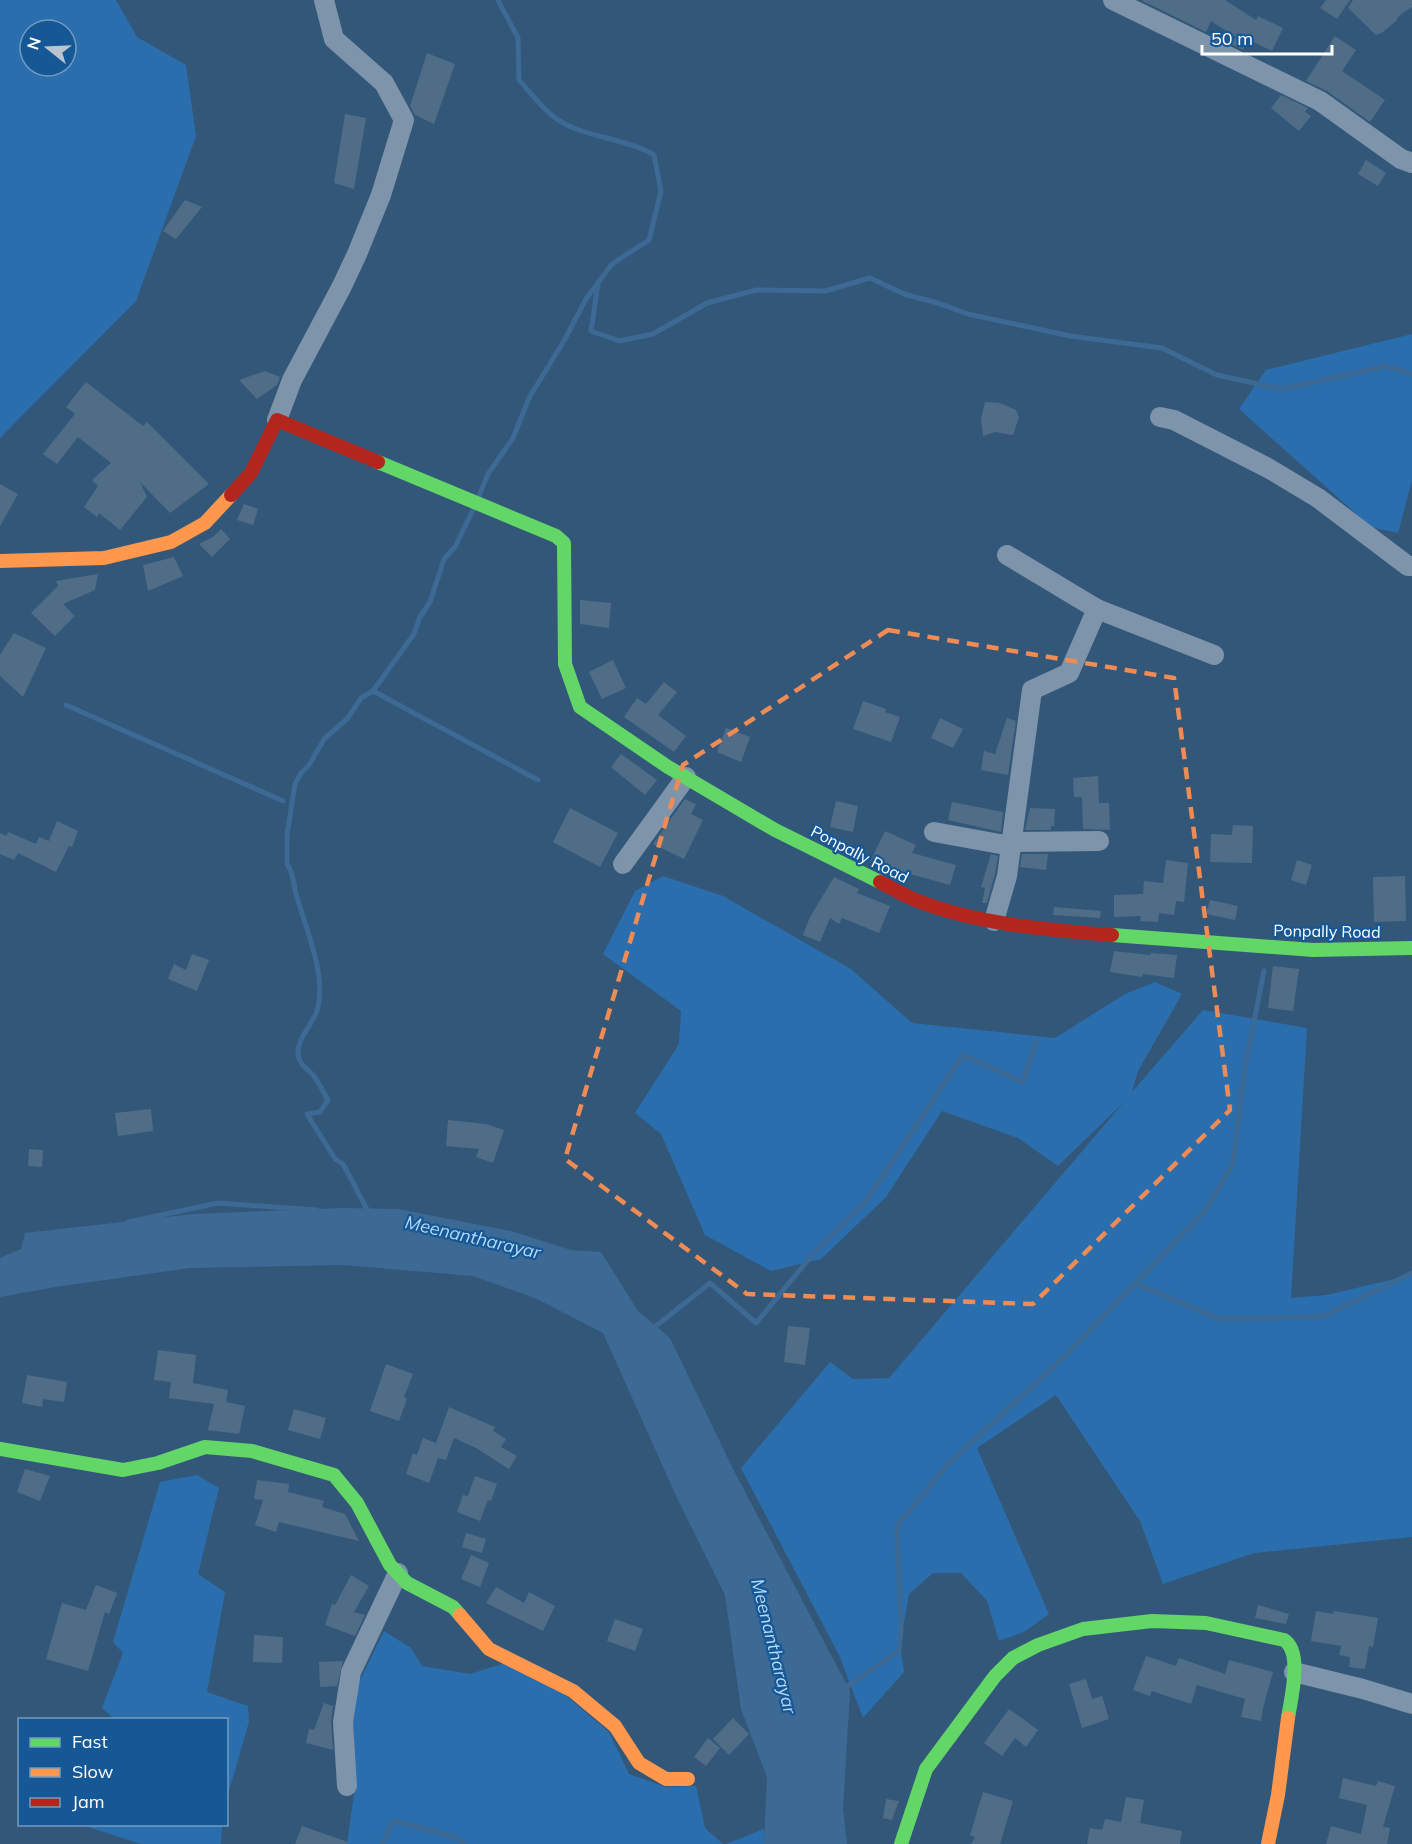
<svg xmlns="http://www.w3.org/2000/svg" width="1412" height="1844" font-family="Mulish,sans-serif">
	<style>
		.green { fill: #2b6ead; fill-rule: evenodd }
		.water { fill: #3c6a95 }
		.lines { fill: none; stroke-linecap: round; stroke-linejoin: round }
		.stream { stroke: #3c6a95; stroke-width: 5 }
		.building { fill: #506d88 }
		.street { stroke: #7d94ab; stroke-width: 20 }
		.fast { stroke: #63d668; stroke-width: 14 }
		.slow { stroke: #ff974d; stroke-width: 14 }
		.jam { stroke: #b3261e; stroke-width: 14 }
		.marked { fill: none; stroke: #ef8b55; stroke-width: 4.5; stroke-dasharray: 12 8; stroke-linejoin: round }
		.labels { text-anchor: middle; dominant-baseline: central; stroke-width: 4.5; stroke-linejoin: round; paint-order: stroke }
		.street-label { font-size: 16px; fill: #fff; stroke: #165896 }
		.water-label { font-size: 18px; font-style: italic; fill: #b5d9f8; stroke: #165896 }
	</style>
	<rect width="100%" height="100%" fill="#335779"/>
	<!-- green -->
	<g class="green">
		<path d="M0,0H116L137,37L186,65L196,136L136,301L0,438ZM30,30H66V66H30Z"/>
		<path d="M1412,334V480L1398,533L1371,527L1239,409L1266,370Z"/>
		<path d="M663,876L723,896L851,969L912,1023L1055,1038L1125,994L1155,982L1182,994L1138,1071L1132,1092L1203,1010L1307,1028L1291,1298L1326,1295L1412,1275V1537L1254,1553L1163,1584L1140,1521L1056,1395L977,1448L1049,1614L1024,1632L999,1641L987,1601L961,1573H933L909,1594L900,1645L904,1672L863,1718L840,1657L741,1468L830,1362L853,1379L889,1378L1124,1102L1058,1166L1018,1138L942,1111L886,1197L821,1259L771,1271L705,1235L661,1134L635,1113L679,1044L681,1011L603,954L635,891Z"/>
		<path d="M197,1475L219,1488L198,1574L225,1592L207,1692L248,1706L249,1722L227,1798L226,1720L112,1719V1717L102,1708L123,1653L113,1642L160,1482Z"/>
		<path d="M384,1631L411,1648L422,1666L470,1674L505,1663L558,1689L609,1732L629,1774L666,1787L696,1786L705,1828L723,1844H347L356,1780L351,1736L358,1684Z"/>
		<path d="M85,1825H222L221,1844H141L85,1826Z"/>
		<path d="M764,1829V1844H726Z"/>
	</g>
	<!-- water -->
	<path class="water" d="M343,1208L398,1209L511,1231L571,1250L601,1252L638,1311L670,1338L732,1467L850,1691L843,1809L847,1844H764L767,1777L741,1709L725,1595L677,1498L603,1333L535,1298L473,1276L343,1265L190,1268L55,1287L0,1297V1258L21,1249L25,1233L194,1214Z"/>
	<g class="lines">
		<!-- stream -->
		<g class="stream">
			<path d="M598,283L591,331L619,341L653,334L707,303L756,290L825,291L870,278L904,294L938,303L968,314L1070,336L1162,348L1217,375L1282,389L1386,366L1412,374"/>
			<path d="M479,496L488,474L513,438L529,398L565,339L586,299L612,264L649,240L661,191L654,155C624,137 579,137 554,117C541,107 530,92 519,80L518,38L498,0"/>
			<path d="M373,691L538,780"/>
			<path d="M66,705L283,801"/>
			<path d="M369,1213L343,1164L335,1159L307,1114L320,1112L328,1100C323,1092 319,1083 314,1076C308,1069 299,1065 298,1054C297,1037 315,1023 318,1007C326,974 305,926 296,894C293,882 294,874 287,864V835L295,784L301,773L309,765L324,739L347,719L361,698L373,691L414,634L420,617L430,602L444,559L455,547L473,510"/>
			<path d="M128,1222L218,1203L317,1210"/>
			<path d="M1135,1283L1219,1319L1274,1318L1324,1316L1412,1273"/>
			<path d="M651,1330L710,1283L756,1323L813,1254L866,1201L963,1055L1023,1082L1036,1041"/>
			<path d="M842,1690L899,1651L901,1628L897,1526L947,1465L1064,1357L1205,1211L1233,1164L1245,1067L1264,971"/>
			<path d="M382,1844L394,1821L452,1836L465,1844"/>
		</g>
	</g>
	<!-- building -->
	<g class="building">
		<path d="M1141,0H1225L1256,20L1258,16L1283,28L1272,51L1249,40L1243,50L1231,44L1236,37L1211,21L1206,32Z"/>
		<path d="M1326,0H1350L1337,19L1320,8Z"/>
		<path d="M1353,0H1412V7L1400,15L1396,21L1383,32L1376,35L1348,8Z"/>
		<path d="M1335,36L1356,50L1342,71L1385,100L1370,122L1327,91L1306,81Z"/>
		<path d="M427,53L455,64L434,124L415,115L410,106Z"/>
		<path d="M1281,95L1308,108L1305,112L1311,116L1299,131L1271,108Z"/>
		<path d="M345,114L366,118L354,189L334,183Z"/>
		<path d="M1366,160L1386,173L1378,186L1358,174Z"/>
		<path d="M185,200L202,207L176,239L163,231Z"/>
		<path d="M265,371L280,377L277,385L257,399L239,380Z"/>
		<path d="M86,382L143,426L147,422L209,484L170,513L140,482L147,497L120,530L99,513L97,517L84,507L98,486L92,480L111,463L78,437L57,464L43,454L75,414L66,407Z"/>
		<path d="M985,402L1000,403L1016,410L1019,417L1013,435L995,432L983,436L981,419Z"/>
		<path d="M0,484L18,494L0,526Z"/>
		<path d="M244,504L258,509L253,525L237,520Z"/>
		<path d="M221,529L230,539L212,557L199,544L213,537Z"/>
		<path d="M174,557L183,576L148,591L143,565Z"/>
		<path d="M98,574L95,590L63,604L75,616L55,636L31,613L58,586L56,581Z"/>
		<path d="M580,600L611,603L609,628L580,624Z"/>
		<path d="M14,633L46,648L23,697L0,676V655Z"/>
		<path d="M613,660L626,688L602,699L589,672Z"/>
		<path d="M664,682L677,692L658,715L686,736L674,752L624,717L637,698L646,704Z"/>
		<path d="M863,701L886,709L885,712L900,717L891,742L853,729Z"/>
		<path d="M940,718L963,729L953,748L931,738Z"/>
		<path d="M1007,718L1016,721L1008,775L981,770L984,751L995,754Z"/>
		<path d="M726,728L750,737L741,762L717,752Z"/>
		<path d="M621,754L657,780L645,795L611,767Z"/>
		<path d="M1098,776L1099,803H1109L1110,830L1083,829L1082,797H1074L1073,778Z"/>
		<path d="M685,799L696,804L691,814L703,820L684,859L653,844Z"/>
		<path d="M836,801L858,806L853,832L830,827Z"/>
		<path d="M952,802L1003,812L1001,832L948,820Z"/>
		<path d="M570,808L618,833L600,867L553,842Z"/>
		<path d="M1030,808L1055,809L1054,826H1051V830H1025Z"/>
		<path d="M57,821L78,831L72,847L69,846L56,872L18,853L14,860L0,854V833L6,836L8,832L36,844L39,837L49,841Z"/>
		<path d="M1233,825L1253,826L1252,863L1210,862L1211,834L1232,835Z"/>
		<path d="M885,831L916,845L912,853L956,865L950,885L903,872L901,875L871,860Z"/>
		<path d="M991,854L998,856L995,874L987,903H982L985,888L981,887Z"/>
		<path d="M1022,854H1048L1046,870L1020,867Z"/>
		<path d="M1166,860L1188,863L1184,902L1176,901L1174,915L1159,913L1158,922L1140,921L1141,916L1114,917V895L1143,894L1144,881L1163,883Z"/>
		<path d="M1297,860L1312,865L1306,885L1291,880Z"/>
		<path d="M1405,876L1406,921L1374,922L1373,877Z"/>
		<path d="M834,877L859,889L857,893L890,906L879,933L842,918L839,924L830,918L820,942L803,935L810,917Z"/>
		<path d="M1210,900L1238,906L1235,920L1206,914Z"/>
		<path d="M1054,907L1101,911L1100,918L1053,915Z"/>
		<path d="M1114,951L1150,955L1151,953L1177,955L1174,978L1143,974L1142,977L1110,972Z"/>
		<path d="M192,954L209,960L197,991L168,979L174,964L186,970Z"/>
		<path d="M1273,966L1299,969L1293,1011L1268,1008Z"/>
		<path d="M151,1109L153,1131L118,1136L115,1113Z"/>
		<path d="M448,1120L486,1124L504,1130L493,1163L476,1157L479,1149L446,1146Z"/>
		<path d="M29,1149L43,1150L42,1167L28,1166Z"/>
		<path d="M788,1326L810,1328L805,1365L784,1362Z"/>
		<path d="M158,1350L196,1355L193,1383L228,1390L226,1402L245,1406L239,1434L208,1430L214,1404L169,1398L171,1382L154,1380Z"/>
		<path d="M386,1364L413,1374L404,1397L407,1399L399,1421L370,1411Z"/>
		<path d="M27,1375L67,1382L64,1402L43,1399L42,1407L22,1403Z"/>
		<path d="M449,1407L495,1427L493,1431L506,1439L501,1447L517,1456L509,1469L476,1448L454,1438L446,1460L438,1458L429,1483L406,1474L413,1453L417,1455L423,1438L436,1443Z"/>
		<path d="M294,1409L326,1418L320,1439L288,1430Z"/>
		<path d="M25,1469L50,1476L40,1501L17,1492Z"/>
		<path d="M475,1476L497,1484L491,1501L488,1500L480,1521L457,1512L463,1495L468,1496Z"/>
		<path d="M257,1480L289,1484L288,1492L324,1501L322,1507L345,1514L359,1541L279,1522L276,1532L255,1525L263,1500L254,1499Z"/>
		<path d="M466,1533L486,1539L482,1553L462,1547Z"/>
		<path d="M471,1555L489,1563L480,1587L461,1579Z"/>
		<path d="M351,1575L369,1586L354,1612L365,1615L355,1636L325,1625L332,1604L335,1605Z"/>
		<path d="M96,1585L117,1593L109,1614L105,1612L88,1671L46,1659L62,1603L86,1610Z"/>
		<path d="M496,1587L524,1603L529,1592L555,1606L543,1631L486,1603Z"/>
		<path d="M1258,1605L1289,1614L1286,1624L1255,1618Z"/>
		<path d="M1316,1611L1333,1614L1334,1611L1378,1618L1373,1647L1369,1646L1365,1669L1349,1667L1350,1657L1339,1655L1341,1646L1311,1641Z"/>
		<path d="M615,1619L643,1629L635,1651L607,1641Z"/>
		<path d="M254,1635L283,1637L282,1663L253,1662Z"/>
		<path d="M1146,1656L1176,1666L1179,1658L1225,1674L1229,1660L1273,1672L1263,1708L1261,1721L1241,1717L1245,1699L1197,1685L1191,1704L1152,1691L1150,1696L1133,1690Z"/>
		<path d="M343,1661L337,1686L320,1687L319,1662Z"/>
		<path d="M1086,1679L1092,1699L1102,1696L1109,1719L1082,1728L1069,1684Z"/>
		<path d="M324,1703L333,1706L331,1722L333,1750L306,1743L309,1729L314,1730Z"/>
		<path d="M1009,1709L1038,1730L1026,1747L1015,1738L1002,1756L984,1743Z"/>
		<path d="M733,1718L749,1734L729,1755L713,1739Z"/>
		<path d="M708,1738L720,1748L706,1766L694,1757Z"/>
		<path d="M1343,1778L1376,1786L1378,1781L1395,1786L1383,1827L1390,1828L1387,1844H1326L1331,1826L1361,1834L1367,1805L1339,1798Z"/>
		<path d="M983,1792L1013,1801L1000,1844H971L975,1837L970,1835Z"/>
		<path d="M1126,1797L1144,1800L1140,1823L1182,1831L1180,1844H1087L1090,1828L1102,1830L1105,1819L1121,1822Z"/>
		<path d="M886,1799L899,1801L892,1820L883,1818Z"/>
		<path d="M302,1826L348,1842V1844H295Z"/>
	</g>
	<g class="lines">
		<!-- street -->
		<g class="street">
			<path d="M1113,0L1320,101L1401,159L1412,163"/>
			<path d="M1160,417L1174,420L1268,468L1318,498L1408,566H1412"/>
			<path d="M277,420L292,380L342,286L357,254L381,195L404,120L384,83L334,39L324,0"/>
			<path d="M1007,555L1097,609L1214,655"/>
			<path d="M934,832L1011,846"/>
			<path d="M1011,842L1099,841"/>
			<path d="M623,864L686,777"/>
			<path d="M994,921L1007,876L1032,690L1069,673L1097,609"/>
			<path d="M1294,1672L1363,1689L1412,1704"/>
			<path d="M347,1786L343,1722L351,1672L398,1573"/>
		</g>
		<!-- fast -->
		<g class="fast">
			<path d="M378,462L556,536L564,543L565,664L580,707L668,767L775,830L880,882"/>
			<path d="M1112,935L1313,950L1412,948"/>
			<path d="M0,1449L123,1470L158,1463L205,1447L252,1451L334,1475L357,1503L390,1565L407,1583L453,1607L460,1615"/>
			<path d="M901,1844L926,1769L995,1676L1013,1658L1038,1645L1083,1629L1152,1621L1206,1623L1284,1640C1303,1652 1291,1698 1288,1718"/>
		</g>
		<!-- slow -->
		<g class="slow">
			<path d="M0,561L104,558L171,542L205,523L231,495"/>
			<path d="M460,1615L489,1649L573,1691L615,1726L639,1763L666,1779H688"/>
			<path d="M1268,1844L1278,1795L1288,1718"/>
		</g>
		<!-- jam -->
		<g class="jam">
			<path d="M231,495L251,473L277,420L378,462"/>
			<path d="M880,882C891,888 902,894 913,899C974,924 1047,930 1112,935"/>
		</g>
	</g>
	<!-- marked area -->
	<path class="marked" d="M888,630L1174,678L1230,1110L1033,1304L747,1294L565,1159L683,765Z"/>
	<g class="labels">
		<!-- street labels -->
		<g class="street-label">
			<text transform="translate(860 854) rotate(27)">Ponpally Road</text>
			<text transform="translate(1327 931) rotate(1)">Ponpally Road</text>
		</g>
		<!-- water labels -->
		<g class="water-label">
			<text transform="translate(473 1237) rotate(13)">Meenantharayar</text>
			<text transform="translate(774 1646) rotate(76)">Meenantharayar</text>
		</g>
	</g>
	<!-- legend -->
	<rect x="18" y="1718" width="210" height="108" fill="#165896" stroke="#739bc0" stroke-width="1.5"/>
	<rect x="30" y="1738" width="30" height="9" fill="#63d668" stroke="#739bc0" stroke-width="1.5"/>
	<text x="72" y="1748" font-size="18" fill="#ffffff">Fast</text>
	<rect x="30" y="1768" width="30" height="9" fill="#ff974d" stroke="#739bc0" stroke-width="1.5"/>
	<text x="72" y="1778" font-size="18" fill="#ffffff">Slow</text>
	<rect x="30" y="1798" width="30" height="9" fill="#b3261e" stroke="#739bc0" stroke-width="1.5"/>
	<text x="72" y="1808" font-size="18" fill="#ffffff">Jam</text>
	<!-- north arrow -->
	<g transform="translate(48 48) rotate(288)"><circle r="28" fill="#165896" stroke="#739bc0" stroke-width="1.5"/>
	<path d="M0-4.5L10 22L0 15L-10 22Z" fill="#b8c4d0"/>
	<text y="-9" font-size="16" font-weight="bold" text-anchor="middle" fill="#ffffff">N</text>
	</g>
	<!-- scale -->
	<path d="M1202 45v9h130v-9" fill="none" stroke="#ffffff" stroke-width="3"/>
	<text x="1211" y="45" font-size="18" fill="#ffffff" stroke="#165896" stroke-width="4.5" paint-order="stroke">50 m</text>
</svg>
